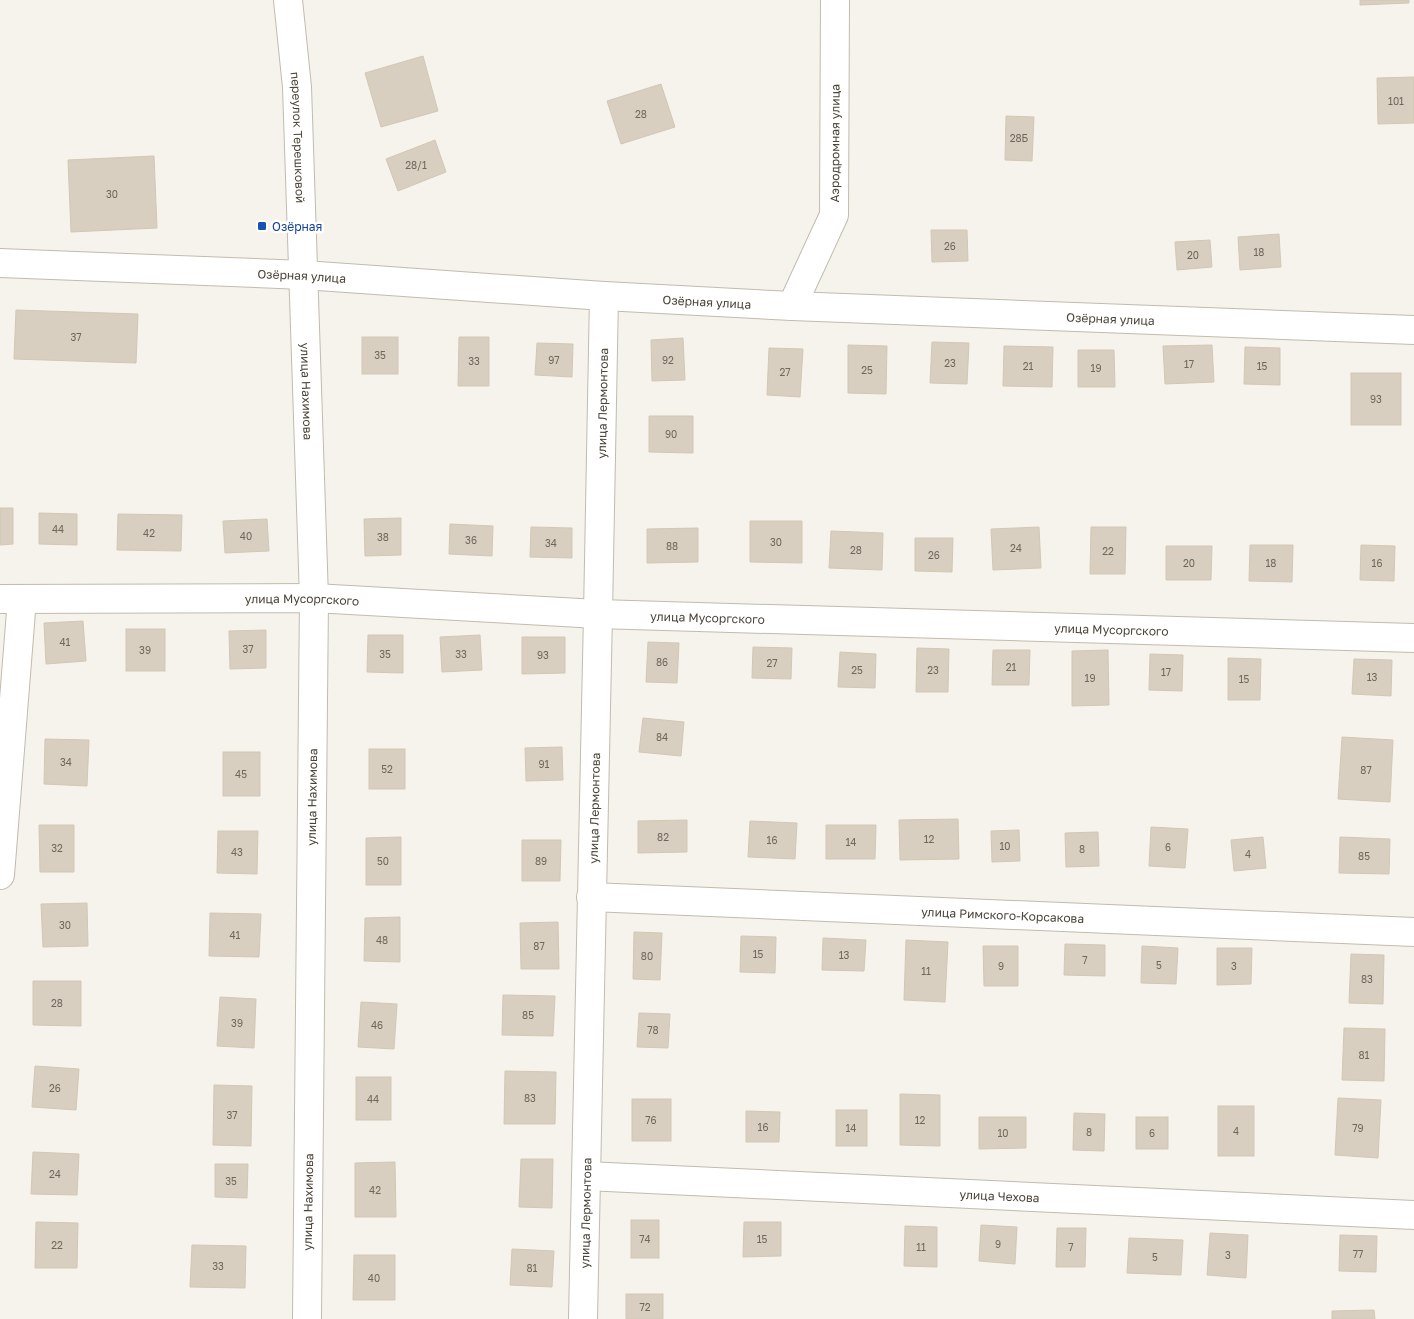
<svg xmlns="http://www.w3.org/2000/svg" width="1414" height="1319" font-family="'Golos Text',sans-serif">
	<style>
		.building { fill: #d8cfc1; stroke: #d3c7b4 }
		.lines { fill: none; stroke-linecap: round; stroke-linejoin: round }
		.street-casing { stroke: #c2bbae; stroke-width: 30 }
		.street { stroke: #fff; stroke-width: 28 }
		.transit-dot { fill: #1a4fb4; stroke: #fff; stroke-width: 2 }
		.labels { text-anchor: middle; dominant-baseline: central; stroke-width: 5; stroke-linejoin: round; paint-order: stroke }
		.number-label { font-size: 10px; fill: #6e675b }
		.street-label { font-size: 12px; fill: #4b4439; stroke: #fff }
		.transit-label { font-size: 12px; fill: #164399; stroke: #fff; text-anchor: start }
	</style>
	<rect width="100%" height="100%" fill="#f6f3ec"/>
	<!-- building -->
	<g class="building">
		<path d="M1360,0H1409V3L1360,5Z"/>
		<path d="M423,56L438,111L381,127L365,73Z"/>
		<path d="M1414,77V123L1378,124L1377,78Z"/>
		<path d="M661,84L675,127L621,144L607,101Z"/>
		<path d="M1006,116L1034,117L1032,161L1005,160Z"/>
		<path d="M435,140L446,172L398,191L386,159Z"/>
		<path d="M154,156L157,228L71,232L68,160Z"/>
		<path d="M931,230H967L968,261L932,262Z"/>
		<path d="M1279,234L1281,267L1240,270L1238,237Z"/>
		<path d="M1210,240L1212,267L1177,270L1175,242Z"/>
		<path d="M16,310L138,314L136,363L14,359Z"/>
		<rect x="362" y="337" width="36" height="37"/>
		<path d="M459,337H489V386H458Z"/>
		<path d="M683,338L685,380L652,381L651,340Z"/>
		<path d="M932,342L969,343L967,384L930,383Z"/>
		<path d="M537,343L573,344L572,377L535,375Z"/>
		<path d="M848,345L887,346L886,394L848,393Z"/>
		<path d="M1212,345L1214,382L1165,384L1163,346Z"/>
		<path d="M1004,346L1053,347L1052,387L1003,386Z"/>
		<path d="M1245,347L1280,348V385L1244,384Z"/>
		<path d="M769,348L803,349L800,397L767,395Z"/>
		<path d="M1078,350H1114L1115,387H1078Z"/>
		<rect x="1351" y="373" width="50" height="52"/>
		<path d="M649,416H693V453L649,452Z"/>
		<path d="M0,508H13V544L0,545Z"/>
		<path d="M39,513L77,514V545L39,544Z"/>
		<path d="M118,514L182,515L181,551L117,550Z"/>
		<path d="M401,518V555L365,556L364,519Z"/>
		<path d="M267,519L269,551L225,553L223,521Z"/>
		<path d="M750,521H802V563L750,562Z"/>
		<path d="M450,524L493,526L492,556L449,554Z"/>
		<path d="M531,527L572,528V558L530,557Z"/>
		<path d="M1039,527L1041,568L993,570L991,529Z"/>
		<path d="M1091,527H1126L1125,574H1090Z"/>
		<path d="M698,528V562L647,563V529Z"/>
		<path d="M831,531L883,533L882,570L829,568Z"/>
		<path d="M915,538H953L952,572L915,571Z"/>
		<path d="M1250,545H1293L1292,582L1249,581Z"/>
		<path d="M1361,545L1395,546L1394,581L1360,580Z"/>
		<path d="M1166,546H1212L1211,580H1166Z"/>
		<path d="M83,621L86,661L46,664L44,623Z"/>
		<rect x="126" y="629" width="39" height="42"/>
		<path d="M266,630V668L230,669L229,631Z"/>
		<path d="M368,635H403V673L367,672Z"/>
		<path d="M480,635L482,670L442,672L440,637Z"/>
		<path d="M522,637H565V673L522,674Z"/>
		<path d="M648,642L679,643L677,683L646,682Z"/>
		<path d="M753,647L792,648L791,679L752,678Z"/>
		<path d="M917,648L949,649L948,692H916Z"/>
		<path d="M993,650H1030L1029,685H992Z"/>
		<path d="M1108,650L1109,705L1072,706V651Z"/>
		<path d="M840,652L876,654L875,688L838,687Z"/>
		<path d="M1150,654L1183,655L1182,691L1149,690Z"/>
		<path d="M1228,658L1261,659L1260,700H1228Z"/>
		<path d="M1354,659L1392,660L1391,696L1352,694Z"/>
		<path d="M643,718L684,722L681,756L639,752Z"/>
		<path d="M1342,737L1393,740L1390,802L1338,799Z"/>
		<path d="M45,739L89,740L87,786L44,784Z"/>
		<path d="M562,747L563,780L526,781L525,748Z"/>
		<rect x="369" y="749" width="36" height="40"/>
		<rect x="223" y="752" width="37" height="44"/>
		<path d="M958,819L959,859L900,860L899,820Z"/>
		<path d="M687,820V852L638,853V821Z"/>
		<path d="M750,821L797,823L795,859L748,857Z"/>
		<path d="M39,825H74V872H40Z"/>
		<path d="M826,825H876L875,859H826Z"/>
		<path d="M1151,827L1188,829L1185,868L1149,866Z"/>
		<path d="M1019,830L1020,861L992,862L991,831Z"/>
		<path d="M218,831H258L257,874L217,873Z"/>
		<path d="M1098,832L1099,866L1066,867L1065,833Z"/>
		<path d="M401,837V885H366V838Z"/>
		<path d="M1263,837L1266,868L1234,871L1231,840Z"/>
		<path d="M1340,837L1390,839L1389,874L1339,873Z"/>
		<path d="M522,840H561L560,881H522Z"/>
		<path d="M87,903L88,946L43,947L41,904Z"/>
		<path d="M210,913L261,914L259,957L209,956Z"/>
		<path d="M400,917V962L364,961L365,918Z"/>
		<path d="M558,922L559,969H521L520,923Z"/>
		<path d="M634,932L662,933L660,980L633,979Z"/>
		<path d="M741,936L776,937L775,973L740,972Z"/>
		<path d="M823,938L866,940L864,971L822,970Z"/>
		<path d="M906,940L948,942L945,1002L904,1000Z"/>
		<path d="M1065,944L1105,945V976L1064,975Z"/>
		<path d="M983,946H1018V986H984Z"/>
		<path d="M1142,946L1178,948L1176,984L1141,983Z"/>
		<path d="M1217,948H1252L1251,984L1217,985Z"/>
		<path d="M1351,954L1384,955L1383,1004L1349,1003Z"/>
		<path d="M33,981H81V1026L33,1025Z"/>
		<path d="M503,995L555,996L553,1036L502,1035Z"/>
		<path d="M220,997L256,999L254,1048L217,1046Z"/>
		<path d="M361,1002L397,1004L394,1049L358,1047Z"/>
		<path d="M639,1013L670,1014L668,1048L637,1047Z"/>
		<path d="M1344,1028L1385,1029L1384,1081L1342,1080Z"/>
		<path d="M35,1066L79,1069L76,1110L32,1107Z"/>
		<path d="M505,1071L556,1072L555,1124H504Z"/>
		<rect x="356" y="1077" width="35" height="43"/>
		<path d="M214,1085L252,1086L251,1146L213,1145Z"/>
		<path d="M900,1094L940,1095V1146L900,1145Z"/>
		<path d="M1338,1098L1381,1100L1378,1158L1335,1155Z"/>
		<rect x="632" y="1099" width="39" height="42"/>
		<rect x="1218" y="1106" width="36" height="50"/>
		<rect x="836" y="1110" width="31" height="36"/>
		<path d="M746,1111L780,1112L779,1142H746Z"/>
		<path d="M1074,1113L1105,1114L1104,1151L1073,1150Z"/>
		<path d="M979,1117H1026V1148L979,1149Z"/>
		<rect x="1136" y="1117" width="32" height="32"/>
		<path d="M33,1152L79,1154L77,1195L31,1194Z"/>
		<path d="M521,1159H553L552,1208L519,1207Z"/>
		<path d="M395,1162L396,1217H355V1163Z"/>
		<path d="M215,1164H248L247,1198L215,1197Z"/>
		<rect x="631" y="1220" width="28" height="38"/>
		<path d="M36,1222L78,1223L77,1268H35Z"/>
		<path d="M744,1222H781V1256L743,1257Z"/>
		<path d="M981,1225L1017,1227L1015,1264L979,1261Z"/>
		<path d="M905,1226L937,1227V1267L904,1266Z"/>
		<path d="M1057,1228H1086L1085,1267H1056Z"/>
		<path d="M1210,1233L1248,1235L1246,1278L1207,1275Z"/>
		<path d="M1340,1235L1377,1236L1376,1272L1339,1271Z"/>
		<path d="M1129,1238L1183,1240L1181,1275L1127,1273Z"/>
		<path d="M192,1245L246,1246L245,1288L190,1287Z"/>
		<path d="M512,1249L554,1251L552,1287L510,1285Z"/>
		<path d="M354,1255H395V1300H353Z"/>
		<rect x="626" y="1294" width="37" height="25"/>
		<path d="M1374,1310L1375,1319H1332V1311Z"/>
	</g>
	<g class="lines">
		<!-- street casing -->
		<g class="street-casing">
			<g id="street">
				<path id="s1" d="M288,0L297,87L314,598L307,1319"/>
				<path id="s2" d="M0,263L304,275L604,296L792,306L1414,330"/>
				<path id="s3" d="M792,306L834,215L835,0"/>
				<path id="s4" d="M0,599L314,598L598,614L1414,638"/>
				<path d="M0,875L22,599"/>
				<path id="s5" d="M591,897L1414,932"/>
				<path id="s6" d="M586,1176L1414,1215"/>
				<path id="s7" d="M583,1319L598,614L604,296"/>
			</g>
		</g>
		<!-- street -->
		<use href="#street" class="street"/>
	</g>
	<!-- markers -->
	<rect class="transit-dot" x="257" y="221" width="10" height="10" rx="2.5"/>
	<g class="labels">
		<!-- number labels -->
		<g class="number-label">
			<text x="1396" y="101">101</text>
			<text x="641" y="114">28</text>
			<text x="1019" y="138">28Б</text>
			<text x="416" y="165">28/1</text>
			<text x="112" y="194">30</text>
			<text x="950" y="246">26</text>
			<text x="1259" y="252">18</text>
			<text x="1193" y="255">20</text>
			<text x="76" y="337">37</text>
			<text x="380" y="355">35</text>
			<text x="554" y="360">97</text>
			<text x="668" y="360">92</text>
			<text x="474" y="361">33</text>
			<text x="950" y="363">23</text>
			<text x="1189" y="364">17</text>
			<text x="1028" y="366">21</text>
			<text x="1262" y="366">15</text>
			<text x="1096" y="368">19</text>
			<text x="867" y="370">25</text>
			<text x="785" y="372">27</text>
			<text x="1376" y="399">93</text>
			<text x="671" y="434">90</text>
			<text x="58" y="529">44</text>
			<text x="149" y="533">42</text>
			<text x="246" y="536">40</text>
			<text x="383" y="537">38</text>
			<text x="471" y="540">36</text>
			<text x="776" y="542">30</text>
			<text x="551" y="543">34</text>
			<text x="672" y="546">88</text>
			<text x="1016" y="548">24</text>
			<text x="856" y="550">28</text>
			<text x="1108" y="551">22</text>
			<text x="934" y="555">26</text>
			<text x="1189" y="563">20</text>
			<text x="1271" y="563">18</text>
			<text x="1377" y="563">16</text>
			<text x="65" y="642">41</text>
			<text x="248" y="649">37</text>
			<text x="145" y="650">39</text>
			<text x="385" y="654">35</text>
			<text x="461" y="654">33</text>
			<text x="543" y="655">93</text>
			<text x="662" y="662">86</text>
			<text x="772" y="663">27</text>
			<text x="1011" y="667">21</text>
			<text x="857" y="670">25</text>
			<text x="933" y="670">23</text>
			<text x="1166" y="672">17</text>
			<text x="1372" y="677">13</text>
			<text x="1090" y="678">19</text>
			<text x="1244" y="679">15</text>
			<text x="662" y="737">84</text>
			<text x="66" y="762">34</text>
			<text x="544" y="764">91</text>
			<text x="387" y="769">52</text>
			<text x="1366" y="770">87</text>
			<text x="241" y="774">45</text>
			<text x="663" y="837">82</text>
			<text x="929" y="839">12</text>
			<text x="772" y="840">16</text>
			<text x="851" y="842">14</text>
			<text x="1005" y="846">10</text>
			<text x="1168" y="847">6</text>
			<text x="57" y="848">32</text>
			<text x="1082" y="849">8</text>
			<text x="237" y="852">43</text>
			<text x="1248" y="854">4</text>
			<text x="1364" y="856">85</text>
			<text x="383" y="861">50</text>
			<text x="541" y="861">89</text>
			<text x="65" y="925">30</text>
			<text x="235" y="935">41</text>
			<text x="382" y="940">48</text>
			<text x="539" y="946">87</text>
			<text x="758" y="954">15</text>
			<text x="844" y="955">13</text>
			<text x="647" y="956">80</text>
			<text x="1085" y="960">7</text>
			<text x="1159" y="965">5</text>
			<text x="1001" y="966">9</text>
			<text x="1234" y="966">3</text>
			<text x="926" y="971">11</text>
			<text x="1367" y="979">83</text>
			<text x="57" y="1003">28</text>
			<text x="528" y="1015">85</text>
			<text x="237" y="1023">39</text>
			<text x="377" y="1025">46</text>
			<text x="653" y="1030">78</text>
			<text x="1364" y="1055">81</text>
			<text x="55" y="1088">26</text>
			<text x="530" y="1098">83</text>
			<text x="373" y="1099">44</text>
			<text x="232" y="1115">37</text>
			<text x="651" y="1120">76</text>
			<text x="920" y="1120">12</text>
			<text x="763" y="1127">16</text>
			<text x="851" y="1128">14</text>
			<text x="1358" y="1128">79</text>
			<text x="1236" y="1131">4</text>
			<text x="1089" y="1132">8</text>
			<text x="1003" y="1133">10</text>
			<text x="1152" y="1133">6</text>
			<text x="55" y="1174">24</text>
			<text x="231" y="1181">35</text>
			<text x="375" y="1190">42</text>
			<text x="645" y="1239">74</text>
			<text x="762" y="1239">15</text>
			<text x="998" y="1244">9</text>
			<text x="57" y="1245">22</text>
			<text x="921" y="1247">11</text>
			<text x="1071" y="1247">7</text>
			<text x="1358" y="1254">77</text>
			<text x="1228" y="1255">3</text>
			<text x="1155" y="1257">5</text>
			<text x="218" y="1266">33</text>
			<text x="532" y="1268">81</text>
			<text x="374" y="1278">40</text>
			<text x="645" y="1307">72</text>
		</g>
		<!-- street labels -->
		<g class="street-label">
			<text stroke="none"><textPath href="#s1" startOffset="138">переулок Терешковой</textPath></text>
			<text stroke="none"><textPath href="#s3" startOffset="172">Аэродромная улица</textPath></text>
			<text stroke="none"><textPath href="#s2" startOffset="302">Озёрная улица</textPath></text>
			<text stroke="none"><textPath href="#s2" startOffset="708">Озёрная улица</textPath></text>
			<text stroke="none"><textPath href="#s2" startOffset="1112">Озёрная улица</textPath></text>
			<text stroke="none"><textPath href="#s1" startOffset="392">улица Нахимова</textPath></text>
			<text stroke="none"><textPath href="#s7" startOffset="916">улица Лермонтова</textPath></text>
			<text stroke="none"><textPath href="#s4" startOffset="302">улица Мусоргского</textPath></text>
			<text stroke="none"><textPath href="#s4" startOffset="708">улица Мусоргского</textPath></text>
			<text stroke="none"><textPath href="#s4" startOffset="1112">улица Мусоргского</textPath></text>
			<text transform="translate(312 797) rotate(-89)">улица Нахимова</text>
			<text stroke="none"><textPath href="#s7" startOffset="511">улица Лермонтова</textPath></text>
			<text stroke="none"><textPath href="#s5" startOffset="412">улица Римского-Корсакова</textPath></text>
			<text stroke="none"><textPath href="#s6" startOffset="414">улица Чехова</textPath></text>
			<text transform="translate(308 1202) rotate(-89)">улица Нахимова</text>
			<text stroke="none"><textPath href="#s7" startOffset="106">улица Лермонтова</textPath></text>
		</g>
		<!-- transit labels -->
		<g class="transit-label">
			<text x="272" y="226">Озёрная</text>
		</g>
	</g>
</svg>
